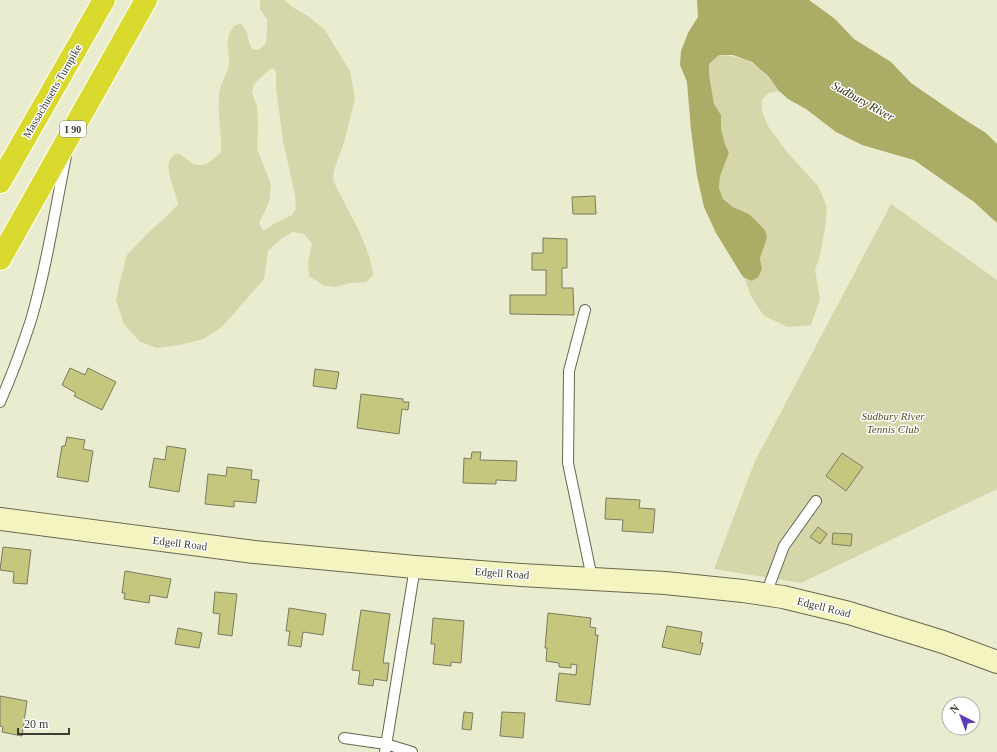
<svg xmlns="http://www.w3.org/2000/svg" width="997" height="752" font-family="Georgia,serif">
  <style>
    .green { fill: #d5d7aa; fill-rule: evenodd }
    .water { fill: #abac66 }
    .building { fill: #c5c77f; stroke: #7a7c61 }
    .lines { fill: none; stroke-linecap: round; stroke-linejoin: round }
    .lane-casing { stroke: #67684f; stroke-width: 12 }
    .secondary-casing { stroke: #67684f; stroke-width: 24 }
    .highway-casing { stroke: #fff; stroke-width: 24 }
    .lane { stroke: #fff; stroke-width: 10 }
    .secondary { stroke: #f4f4c0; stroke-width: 22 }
    .highway { stroke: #dada2e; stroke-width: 22 }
    .labels { text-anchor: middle; stroke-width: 3; stroke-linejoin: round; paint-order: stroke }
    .shield { fill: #fff; stroke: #76766e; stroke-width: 1 }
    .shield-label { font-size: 10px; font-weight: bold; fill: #3b3b30 }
    .street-label { font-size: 11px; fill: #3b3b30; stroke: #fff }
    .park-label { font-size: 11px; font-style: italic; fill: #53531e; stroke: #fff }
    .water-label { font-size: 12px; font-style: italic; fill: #2f3010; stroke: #fff }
  </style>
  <rect width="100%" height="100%" fill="#eaeccf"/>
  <path class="green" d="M260,0H284L294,8L308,16L324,29L350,71L355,99L344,142L334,170L333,180C346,209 370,243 373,275L366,282L351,283L334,287L323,285L309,276L308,262L312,244L304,234L293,232L282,238L268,251L264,279L222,327L203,339L180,345L157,348L140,342L124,324L116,300L121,277L127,255L149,232L169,214L178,204C176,192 166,172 169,162C170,159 173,156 175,154C182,154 183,157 189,161C202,171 212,161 221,152C222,133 217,115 219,96C219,91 221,85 223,81C224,77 227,73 228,69C232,52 221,41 235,25L241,24C251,35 246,38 252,49L259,50L266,43L267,29V19L260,9ZM274,68L276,72V88L283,141L295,195L296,209L292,215L272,225L263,231L259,223L269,202L271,184L257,149L258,126L257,106L252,93L254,84L270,69Z
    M719,55C750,56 761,67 779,91L768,93L762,100V111L768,126L787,152L818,186L827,207L825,228L820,255L815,270L820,299L811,325L788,327L764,316L752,298L744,277L752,281L762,269L760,258L767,238L749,214L733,207L723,199L719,188L720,176L729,153L725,144L721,129V115L714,104L709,74V64Z
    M891,204L997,280V489L801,583L714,569L755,461Z"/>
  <path class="water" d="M697,0H809L835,19L854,39L891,62L911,83L959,116L986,133L997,144V223L974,202L914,160L862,145L836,132L806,109L788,99L779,91L768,76L752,62L733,55H719L709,64V74L714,104L721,115V129L725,144L729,153L720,176L719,188L723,199L733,207L749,214L765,230L767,238L760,258L762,269L758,277L752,281L743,277L716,233L704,207L697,176L691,130L687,82L680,65L681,51L688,33L698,17Z"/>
  <path class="building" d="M595,196L596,214H573L572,197Z
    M543,238L567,239V268H562V288H573L574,315L510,314V295H546V270H532V253H543Z
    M70,368L85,375L88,368L116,382L102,410L74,396L76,393L62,385Z
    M315,369L339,372L336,389L313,386Z
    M361,394L403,399V402H409L408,410L402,409L399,434L357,428Z
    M67,437L85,440L83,449L93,451L88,482L57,477L62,446H65Z
    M167,446L186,449L179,492L149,487L154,458L165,460Z
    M472,452H481L480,460L517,461L516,481L496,480V484L463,483L464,458L471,459Z
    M842,453L863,467L846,491L826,476Z
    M227,467L252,470L251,479L259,480L256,503L234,501V507L205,504L208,474L226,476Z
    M606,498L640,500L639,508L655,509L653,533L622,531L623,520L605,519Z
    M818,527L827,534L820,544L810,537Z
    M833,533L852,534L851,546L832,544Z
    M3,547L31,550L27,584L13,583L14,572L0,570Z
    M125,571L171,579L167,598L150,595L149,603L124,599L125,593H122Z
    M215,592L237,594L232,636L218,634L220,614L213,613Z
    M289,608L326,614L323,635L303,632L301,647L288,645L290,631H286Z
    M361,610L390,614L383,663H389L387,681L374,679L373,686L358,684L360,671L352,670Z
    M548,613L591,618L590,627L596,628L595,635H598L590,705L556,701L559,673L576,675L577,665L571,664V668L559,667V663L546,661L547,648H545Z
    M433,618L464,621L461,663L451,662V666L433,664L435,644H431Z
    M667,626L702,632L700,643H703L700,655L662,647Z
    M178,628L202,633L199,648L175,644Z
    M0,696L27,701L22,736L2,732L3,727L0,726Z
    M464,712L473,713L471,730L462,729Z
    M502,712L525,713L523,738L500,736Z"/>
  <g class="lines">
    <defs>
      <path id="lane" d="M585,310L569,371L568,463L592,578
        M0,402C12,375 22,348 31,320C47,266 55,210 66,156
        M766,594L784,546L816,501
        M344,738L386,744L412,752
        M385,752L415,567"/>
      <path id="secondary" d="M0,519L254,552L415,567L521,575L665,583L743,591L783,597L849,613L943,642L997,662"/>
      <path id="highway" d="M0,182L104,0
        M0,259L146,0"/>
    </defs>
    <use href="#lane" class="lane-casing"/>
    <use href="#secondary" class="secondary-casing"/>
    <use href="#highway" class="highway-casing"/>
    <use href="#lane" class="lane"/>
    <use href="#secondary" class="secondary"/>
    <use href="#highway" class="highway"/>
  </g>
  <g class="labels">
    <rect class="shield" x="60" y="121" width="26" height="16" rx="3"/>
    <g class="shield-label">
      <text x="73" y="133">I 90</text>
    </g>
    <g class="street-label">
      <text transform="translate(52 91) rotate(-60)" y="4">Massachusetts Turnpike</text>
      <text transform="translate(180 543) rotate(7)" y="4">Edgell Road</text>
      <text transform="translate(502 573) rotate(4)" y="4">Edgell Road</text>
      <text transform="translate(824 607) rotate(14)" y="4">Edgell Road</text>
    </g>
    <g class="park-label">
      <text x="893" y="420">Sudbury River<tspan x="893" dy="13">Tennis Club</tspan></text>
    </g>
    <g class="water-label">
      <text transform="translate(863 101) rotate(29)" y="4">Sudbury River</text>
    </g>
  </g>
  <g transform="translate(961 716) rotate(318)"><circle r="19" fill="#ffffff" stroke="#b1b1ac"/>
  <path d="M0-3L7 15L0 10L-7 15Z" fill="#5d3db5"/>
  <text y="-6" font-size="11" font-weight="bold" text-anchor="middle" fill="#3b3b30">N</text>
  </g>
  <path d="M18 728v6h51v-6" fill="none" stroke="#3b3b30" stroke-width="2"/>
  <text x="24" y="728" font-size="12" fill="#3b3b30" stroke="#ffffff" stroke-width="3" paint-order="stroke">20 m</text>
</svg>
